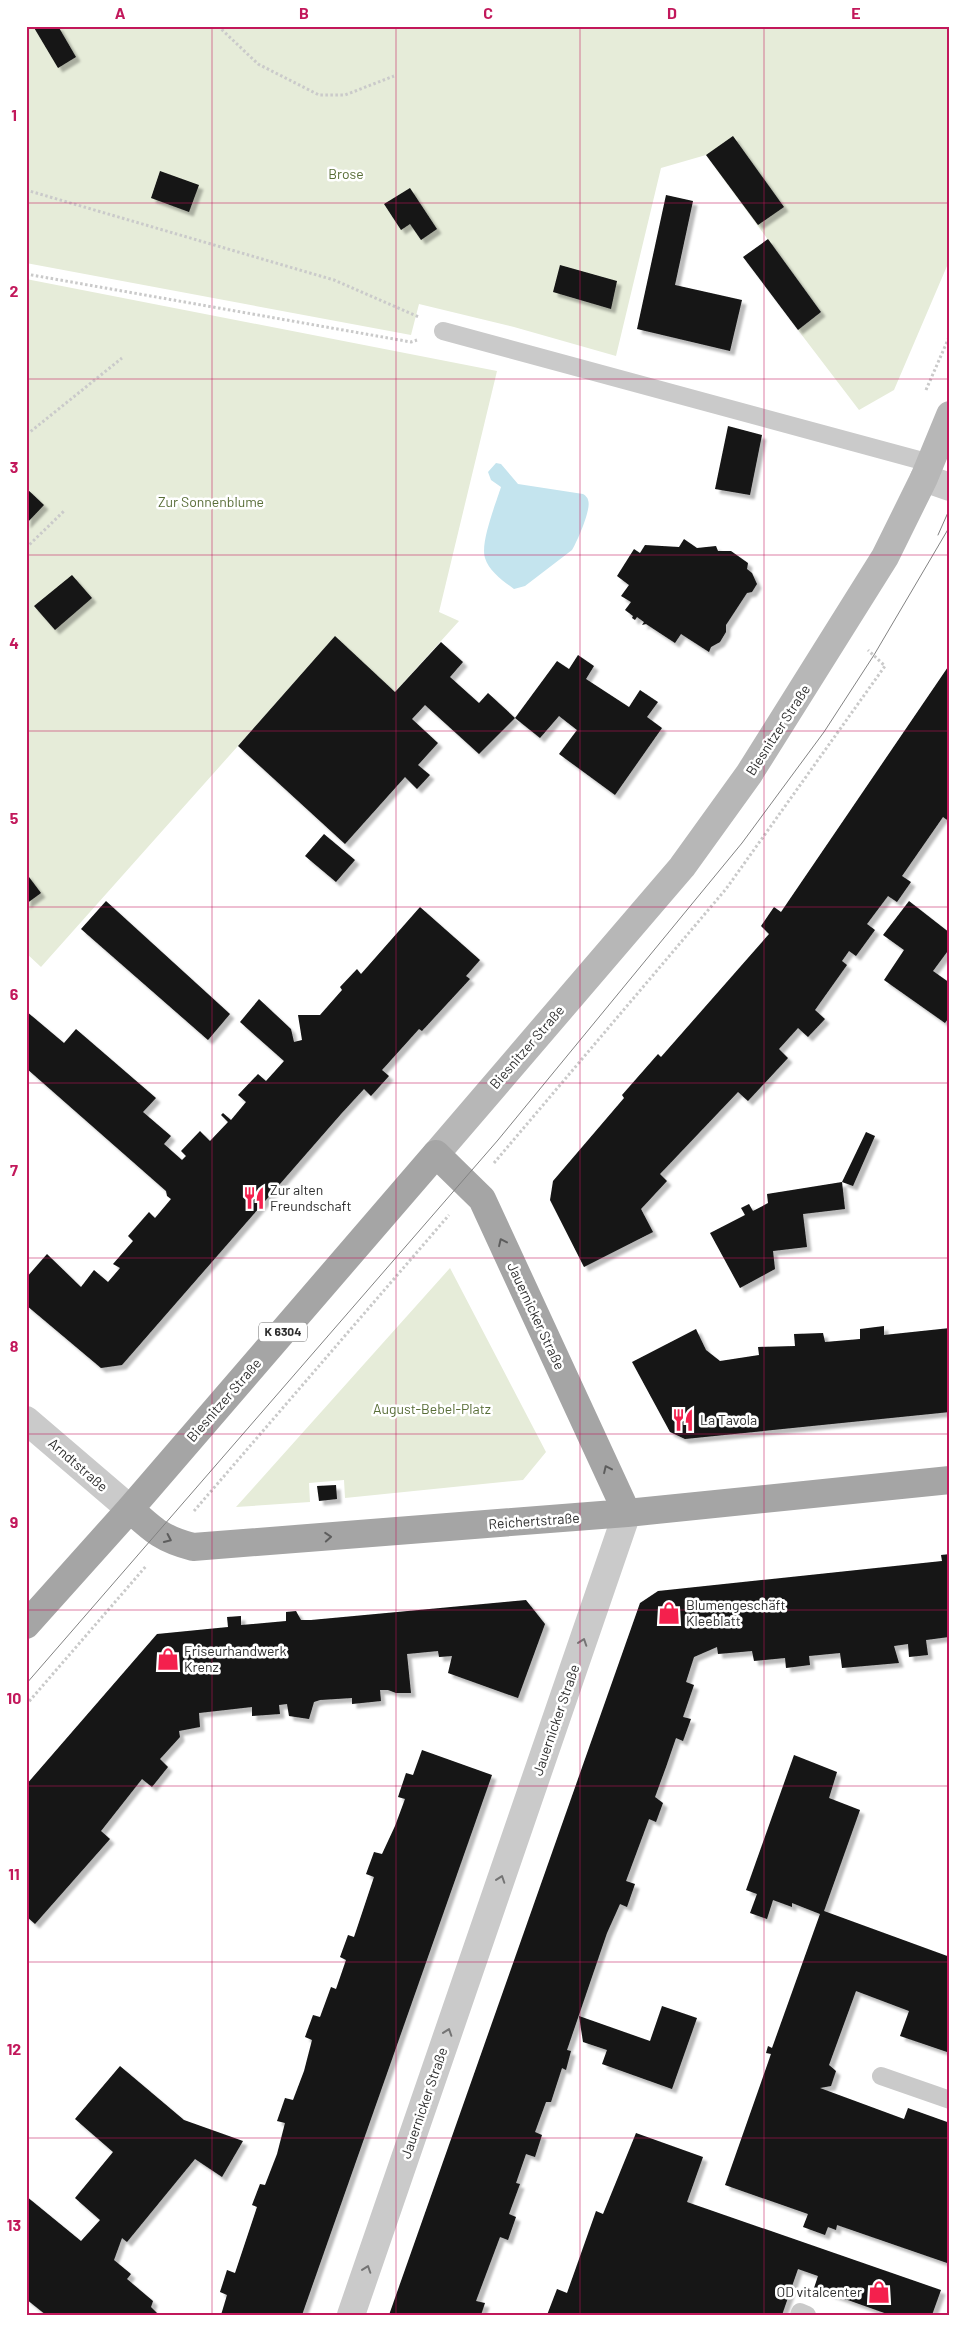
<svg xmlns="http://www.w3.org/2000/svg" width="976" height="2341" font-family="Barlow,sans-serif">
  <style>
    .green { fill: #e6ecd9 }
    .water { fill: #c4e4ee }
    .building { fill: #141414; filter: url(#shadow) }
    .lines { fill: none; stroke-linecap: round; stroke-linejoin: round }
    .path { stroke: #cacaca; stroke-width: 3; stroke-dasharray: 2.5 2.5; stroke-linecap: butt }
    .service { stroke: #cacaca; stroke-width: 18 }
    .minor { stroke: #cacaca; stroke-width: 28 }
    .secondary { stroke: #b7b7b7; stroke-width: 28 }
    .primary { stroke: #a5a5a5; stroke-width: 28 }
    .tram { stroke: #828282; stroke-width: 1 }
    .oneway { stroke: #5d5d5d }
    .oneway2 { stroke: #747474 }
    .grid { fill: none; stroke: #c2185b; stroke-width: 1; stroke-opacity: 0.55 }
    .labels { text-anchor: middle; stroke-width: 5; stroke-linejoin: round; paint-order: stroke }
    .shield { fill: #fff; stroke: #6c6c6c; stroke-width: 1 }
    .shield-label { font-size: 12px; font-weight: bold; fill: #2d2d2d }
    .park-label { font-size: 14px; fill: #586d37; stroke: #fff }
    .street-label { font-size: 14px; fill: #2d2d2d; stroke: #fff }
    .poi-label { font-size: 14px; fill: #2d2d2d; stroke: #fff; text-anchor: start }
    .neatline { fill: none; stroke: #c2185b; stroke-width: 2 }
    .grid-label { font-size: 16px; text-anchor: middle; font-weight: bold; fill: #c2185b }
  </style>
  <defs>
    <filter id="shadow"><feDropShadow dx="4.5" dy="4.5" stdDeviation="1" flood-color="#0004"/></filter>
  </defs>
  <rect width="100%" height="100%" fill="#fff"/>
  <path class="green" d="M26,26H950V259L894,390L859,410L798,330L821,312L706,155L661,168L616,356L514,327L419,304L411,335L26,263Z
    M26,279L497,371L439,612L459,621L395,692L335,637L41,967L26,953Z
    M450,1268L546,1452L523,1480L345,1498L344,1480L309,1483L310,1502L236,1507Z"/>
  <path class="water" d="M496,463L501,464L518,484L583,494C585,495 588,498 588,500C592,508 577,542 572,550L525,586L514,589C503,581 489,571 485,558C480,543 496,503 501,487L491,480L488,472Z"/>
  <path class="building" d="M33,26H58L76,57L58,68Z
    M733,136L784,207L758,225L706,155Z
    M160,171L199,185L189,212L151,198Z
    M410,188L437,229L421,240L410,224L401,230L384,204Z
    M666,195L693,201L675,285L742,300L730,351L637,329Z
    M768,239L821,312L798,330L743,257Z
    M560,265L617,281L611,309L553,292Z
    M728,426L762,435L750,495L715,489Z
    M26,488L44,505L26,524Z
    M684,539L697,548L716,546L718,551H731L748,563L747,569L752,573L757,584L752,592L747,593L726,625V632L720,642L711,647L709,652L681,634L675,643L646,624L642,625L644,622L637,617L635,620L632,618L633,616L625,610L631,602L621,596L629,585L617,576L634,549L640,553L645,545L679,547Z
    M72,575L92,598L55,630L34,606Z
    M335,636L395,692L441,642L463,662L450,677L479,703L488,693L515,718L479,754L425,705L412,719L438,743L418,765L430,775L417,789L405,777L345,844L238,746Z
    M578,655L594,666L586,679L629,707L640,690L658,702L647,717L662,728L615,795L559,754L577,730L559,716L540,738L515,718L557,661L569,669Z
    M950,664V822L943,817L902,876L911,882L897,902L888,896L867,924L875,930L856,956L849,951L842,961L847,965L815,1010L825,1019L808,1037L798,1028L779,1049L788,1058L748,1101L738,1092L660,1174L667,1181L641,1209L653,1232L584,1267L550,1200L553,1181L624,1098L622,1095L658,1054L661,1057L769,934L761,926L774,907L781,912Z
    M324,834L355,860L336,882L305,856Z
    M26,873L41,893L26,904Z
    M106,901L230,1014L208,1040L81,929Z
    M909,901L950,933V948L933,971L950,983V1016L945,1023L884,980L904,950L883,935Z
    M420,907L480,960L466,976L470,979L422,1031L419,1029L382,1070L389,1076L371,1096L364,1089L341,1114L122,1365L101,1368L26,1305V1278L47,1254L81,1287L94,1270L108,1282L120,1268L113,1264L133,1241L128,1236L149,1212L155,1218L171,1199L167,1196L166,1191L26,1068V1011L64,1043L76,1029L156,1098L143,1112L171,1136L164,1144L182,1160L186,1156L181,1151L200,1131L210,1141L228,1122L221,1115L223,1113L231,1120L246,1102L238,1095L258,1074L266,1081L284,1061L240,1022L259,999L291,1029L294,1042L302,1040L298,1015H320L342,990L340,987L357,969L361,974Z
    M866,1132L875,1136L853,1186L842,1182Z
    M842,1182L845,1209L803,1214L807,1247L773,1251L775,1269L740,1288L710,1233L745,1215L741,1208L749,1204L753,1211L768,1203L767,1194Z
    M884,1326V1335L950,1328V1412L685,1439L670,1432L632,1362L696,1329L706,1350L720,1361L759,1355L758,1347L795,1346L794,1334L823,1333L825,1342L860,1339V1329Z
    M336,1485L337,1499L319,1501L317,1486Z
    M950,1554L949,1637L926,1640L928,1655L909,1657L908,1644L894,1646L899,1663L842,1668L840,1653L809,1656L810,1665L786,1668L785,1658L754,1661L752,1651L718,1654L717,1647L694,1657L686,1682L694,1685L683,1717L691,1719L683,1741L676,1738L666,1767L655,1797L663,1803L656,1822L649,1819L626,1881L635,1884L627,1907L620,1904L607,1933L567,2050L571,2051L566,2070L562,2068L551,2102H546L535,2132L542,2135L535,2157L526,2154L516,2183L520,2184L509,2214L516,2217L508,2240L500,2237L476,2301L485,2303L481,2315H389L640,1603L658,1591L942,1561L941,1555Z
    M526,1600L545,1624L518,1698L448,1673L452,1656L439,1657L438,1651L407,1654L411,1693H396L388,1690H380L381,1701L352,1704V1698L320,1700L314,1702L309,1719L289,1716L287,1704L279,1705L280,1714L252,1716V1707L199,1713L200,1727L179,1731L180,1737L160,1759L168,1767L152,1787L142,1779L101,1831L110,1839L35,1924L26,1916V1785L157,1634L228,1627L227,1617L241,1616V1625L286,1621V1612L296,1611L301,1620H311Z
    M422,1750L492,1775L302,2315H221L227,2295L220,2292L227,2270L235,2273L257,2207L252,2205L260,2184L265,2185L277,2154L285,2123L277,2121L285,2098L293,2100L304,2071L312,2040L305,2037L313,2015L320,2017L331,1987L336,1989L346,1960L340,1957L348,1935L354,1937L374,1877L366,1874L374,1852L382,1854L395,1826L405,1799L398,1797L406,1773L413,1775Z
    M794,1755L837,1772L829,1798L860,1810L824,1911L950,1957V2053L900,2036L909,2011L856,1991L829,2065L836,2071L831,2086L820,2088L904,2119L908,2108L950,2123V2264L837,2225L836,2230L828,2227L825,2235L803,2227L808,2214L725,2185L771,2054L766,2053L768,2046L772,2048L820,1914L792,1903V1907L773,1900L767,1919L750,1913L757,1894L746,1890Z
    M662,2006L697,2018L672,2089L602,2064L607,2050L583,2042L579,2016L650,2041Z
    M120,2066L184,2120L243,2141L222,2177L195,2159L127,2242L122,2238L114,2260L131,2274L127,2279L153,2301L151,2307L159,2315H46L26,2299V2196L81,2241L100,2220L75,2198L113,2152L75,2119Z
    M636,2133L703,2157L687,2202L941,2290L932,2315H890L814,2288L818,2276L798,2269L782,2315H547L557,2289L567,2293L596,2211L603,2214Z"/>
  <g class="lines">
    <path class="path" d="M218,26L258,64L319,95H345L394,76
      M26,190L334,280L419,317
      M26,274L411,342L417,340
      M926,390L950,335
      M26,431L30,432L122,358
      M26,548L64,511
      M494,1163L726,889L885,666L868,650
      M194,1511L449,1215
      M26,1705L147,1565"/>
    <path class="service" d="M443,331L930,463
      M881,2076L950,2100
      M799,2315L800,2312L807,2315"/>
    <path class="minor" d="M924,478L950,487
      M26,1420L130,1509
      M351,2315L627,1513"/>
    <path class="secondary" d="M436,1154L682,867L749,774L885,557L924,478L950,415"/>
    <path class="primary" d="M130,1509C153,1530 162,1539 193,1547L627,1513L950,1480
      M26,1625L130,1509L436,1154L482,1199L627,1513"/>
    <path class="tram" d="M938,535L950,508
      M26,1684L498,1140L742,843L824,732L874,655L950,526"/>
  </g>
  <defs><path id="oneway-chevron" d="M-2-3.5L2.5 0L-2 3.5" fill="none" stroke-width="1.6" stroke-linecap="round" stroke-linejoin="round" transform="scale(1.25)"/></defs>
  <g class="oneway">
    <use href="#oneway-chevron" transform="translate(502 1242) rotate(-115)"/>
    <use href="#oneway-chevron" transform="translate(607 1469) rotate(-115)"/>
    <use href="#oneway-chevron" transform="translate(328 1537) rotate(-4)"/>
    <use href="#oneway-chevron" transform="translate(168 1539) rotate(25)"/>
  </g>
  <g class="oneway2">
    <use href="#oneway-chevron" transform="translate(583 1642) rotate(-71)"/>
    <use href="#oneway-chevron" transform="translate(501 1879) rotate(-71)"/>
    <use href="#oneway-chevron" transform="translate(448 2032) rotate(-71)"/>
    <use href="#oneway-chevron" transform="translate(367 2269) rotate(-71)"/>
  </g>
  <path class="grid" d="M212,26V2315M396,26V2315M580,26V2315M764,26V2315M26,203H950M26,379H950M26,555H950M26,731H950M26,907H950M26,1083H950M26,1258H950M26,1434H950M26,1610H950M26,1786H950M26,1962H950M26,2138H950"/>
  <defs>
    <symbol id="restaurant-bare" viewBox="-9 -9 18 18"><path d="M-5-6h1v4h1v-4h1v4h1v-4h1v5L-1.5 .5V6h-2V.5L-5-1ZM5-6V6H3V1.5H1.5Q1.5-4 5-6Z" fill="#f4204d" stroke="#fff" stroke-width="2.5" paint-order="stroke"/></symbol>
    <symbol id="shop-bare" viewBox="-9 -9 18 18"><path d="M-5-2.5h2.3a2.7 3.5 0 0 1 5.4 0H5L5.5 6h-11ZM-1.5-2.5h3a1.5 2.3 0 0 0-3 0Z" fill="#f4204d" stroke="#fff" stroke-width="2.5" paint-order="stroke"/></symbol>
  </defs>
  <g fill-rule="evenodd">
    <use href="#restaurant-bare" x="238" y="1182" width="32" height="32"/>
    <use href="#restaurant-bare" x="667" y="1404" width="32" height="32"/>
    <use href="#shop-bare" x="653" y="1597" width="32" height="32"/>
    <use href="#shop-bare" x="152" y="1643" width="32" height="32"/>
    <use href="#shop-bare" x="863" y="2276" width="32" height="32"/>
  </g>
  <g class="labels">
    <rect class="shield" x="259" y="1322.5" width="48" height="19" rx="4"/>
    <g class="shield-label">
      <text x="283" y="1336">K 6304</text>
    </g>
    <g class="park-label">
      <text x="346" y="179">Brose</text>
      <text x="211" y="507">Zur Sonnenblume</text>
      <text x="432" y="1414">August-Bebel-Platz</text>
    </g>
    <g class="street-label">
      <text transform="translate(778 730) rotate(-57)" y="5">Biesnitzer Straße</text>
      <text transform="translate(527 1047) rotate(-49)" y="5">Biesnitzer Straße</text>
      <text transform="translate(536 1316) rotate(65)" y="5">Jauernicker Straße</text>
      <text transform="translate(224 1400) rotate(-49)" y="5">Biesnitzer Straße</text>
      <text transform="translate(78 1465) rotate(41)" y="5">Arndtstraße</text>
      <text transform="translate(534 1521) rotate(-4)" y="5">Reichertstraße</text>
      <text transform="translate(556 1720) rotate(-71)" y="5">Jauernicker Straße</text>
      <text transform="translate(424 2103) rotate(-71)" y="5">Jauernicker Straße</text>
    </g>
    <g class="poi-label">
      <text x="270" y="1195">Zur alten<tspan x="270" dy="16">Freundschaft</tspan></text>
      <text x="700" y="1425">La Tavola</text>
      <text x="686" y="1610">Blumengeschäft<tspan x="686" dy="16">Kleeblatt</tspan></text>
      <text x="184" y="1656">Friseurhandwerk<tspan x="184" dy="16">Krenz</tspan></text>
      <text x="862" y="2297" text-anchor="end">OD vitalcenter</text>
    </g>
  </g>
  <rect width="976" height="2341" fill="none" stroke="#ffffff" stroke-width="55"/>
  <rect x="28" y="28" width="920" height="2286" class="neatline"/>
  <g class="grid-label">
    <text x="120" y="19">A</text>
    <text x="304" y="19">B</text>
    <text x="488" y="19">C</text>
    <text x="672" y="19">D</text>
    <text x="856" y="19">E</text>
    <text x="14" y="121">1</text>
    <text x="14" y="297">2</text>
    <text x="14" y="473">3</text>
    <text x="14" y="649">4</text>
    <text x="14" y="824">5</text>
    <text x="14" y="1000">6</text>
    <text x="14" y="1176">7</text>
    <text x="14" y="1352">8</text>
    <text x="14" y="1528">9</text>
    <text x="14" y="1704">10</text>
    <text x="14" y="1880">11</text>
    <text x="14" y="2055">12</text>
    <text x="14" y="2231">13</text>
  </g>
</svg>
